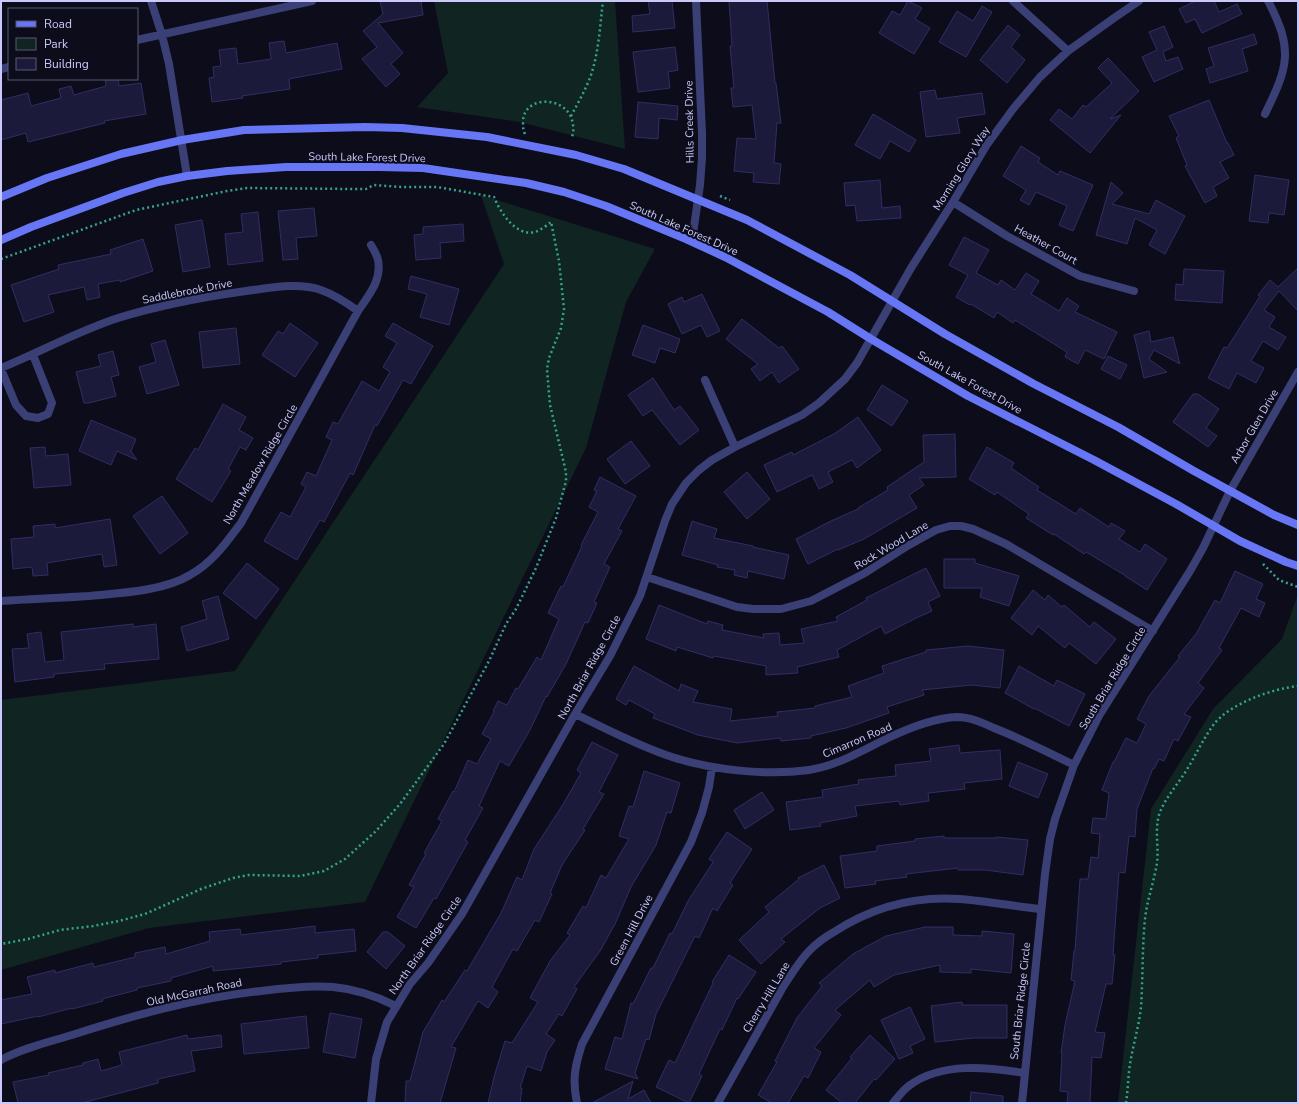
<svg xmlns="http://www.w3.org/2000/svg" width="1299" height="1104" font-family="'Nunito Sans',sans-serif">
  <style>
    .green { fill: #102421 }
    .building { fill: #1c1a3a; stroke: #312d64 }
    .lines { fill: none; stroke-linecap: round; stroke-linejoin: round }
    .path { stroke: #35a48f; stroke-width: 2.5; stroke-dasharray: 2 3; stroke-linecap: butt }
    .minor { stroke: #3a4076; stroke-width: 8 }
    .secondary { stroke: #6776f4; stroke-width: 8 }
    .labels { text-anchor: middle; stroke-width: 4; stroke-linejoin: round; paint-order: stroke }
    .street-label { font-size: 11px; fill: #c9cafb; stroke: #0d0c1a }
  </style>
  <rect width="100%" height="100%" fill="#0d0c1a"/>
  <path class="green" d="M434,1H615L625,149L520,122L417,107L448,73Z
    M481,195L655,249L626,302L586,448L365,902L149,928L1,970V700L235,671L504,264Z
    M1297,597L1298,1103H1118L1151,809L1213,709L1282,639Z"/>
  <path class="building" d="M380,1H421L423,15L378,23L403,53L391,64L400,74L386,87L362,59L377,47L363,31L383,14Z
    M648,1H672L675,28L633,32L632,16L650,14Z
    M729,1H767L775,83H776L781,123H777L774,163L781,164L779,184L753,182L754,173L734,171L737,138L756,139L752,105L733,107L731,88H734L730,46H732Z
    M908,1L922,8L915,19L930,28L914,54L879,33L892,11L900,15Z
    M1195,1H1214L1219,12L1237,4L1242,14L1202,33L1195,19L1186,23L1179,9Z
    M982,6L992,12L966,57L939,42L957,11L973,21Z
    M1008,25L1020,35L1011,47L1025,60L1007,83L980,60Z
    M1164,26L1173,47L1163,52L1166,61L1178,57L1183,69L1154,82L1142,57L1157,50L1149,32Z
    M1254,34L1257,44L1242,49L1248,71L1210,83L1206,69L1214,66L1208,48Z
    M284,41L286,53L337,43L342,69L289,79L290,89L242,96L243,98L212,102L209,78L214,77L213,67L221,66L219,50L236,48L238,64L271,59L269,43Z
    M675,47L678,70L668,72L670,88L638,92L633,52Z
    M1108,58L1139,91L1110,119L1121,115L1090,153L1050,120L1059,109L1072,119L1083,105L1086,107L1112,83L1098,68Z
    M105,79H118L119,86L141,83L146,114L104,121L105,123L28,142L26,133L1,140V100L28,93L31,106L61,98L59,89L71,86L74,95L106,86Z
    M935,90L937,99L982,93L985,114L957,118L960,133L926,137L920,92Z
    M1209,100L1227,143H1228L1234,155L1220,162L1229,178L1213,187L1217,196L1205,203L1185,166L1187,165L1176,138L1179,136L1169,116Z
    M638,102L678,106L677,120L659,118L658,139L635,137Z
    M873,114L916,140L909,152L890,141L880,159L855,145Z
    M1021,146L1040,158L1038,162L1058,175L1060,171L1093,185L1073,231L1059,225L1067,206L1036,192L1029,205L1020,200L1026,190L1003,176Z
    M1255,175L1289,180L1284,215L1269,213L1268,223L1249,221Z
    M880,180L882,208L900,206L901,218L857,221L855,205L846,206L844,183Z
    M1111,182L1123,193L1112,204L1149,214L1156,200L1185,216L1165,254L1149,245L1157,230L1135,218L1127,244L1096,235Z
    M314,208L317,236L296,238L298,259L283,260L278,211Z
    M258,212L263,261L228,265L225,234L243,232L241,214Z
    M202,220L210,267L183,272L175,225Z
    M463,224L464,241L440,243L441,258L416,260L414,235L423,234V227Z
    M964,237L989,250L976,273L998,285L1001,280L1015,290L1026,273L1039,281L1031,294L1059,311L1067,298L1079,306L1075,312L1117,332L1104,359L1085,350L1078,364L1065,357L1067,352L1015,320L1013,323L997,312L994,318L971,304L970,305L956,297L968,275L949,265Z
    M143,239L153,271L120,282V280L98,284L100,297L87,300L84,287L48,295L54,312L24,322L11,285L59,269L58,265L111,254L110,250Z
    M1298,268V311L1279,291L1264,310L1275,317L1269,327L1286,337L1278,350L1263,341L1251,361L1264,368L1256,383L1237,373L1229,389L1208,378L1224,347L1227,348L1260,296L1258,295L1270,280L1278,287Z
    M1184,269L1224,271L1222,303L1175,300L1176,284L1183,285Z
    M411,276L459,289L449,325L420,317L427,294L408,289Z
    M702,294L720,331L707,337L701,325L682,334L668,304L682,297L684,302Z
    M742,319L779,348L782,346L799,369L779,383L772,372L760,381L751,369L758,364L726,339Z
    M290,323L318,343L295,377L262,355L278,331L283,334Z
    M393,323L433,346L411,384L403,380L377,426L375,425L353,475L350,473L324,522L320,520L297,560L264,541L281,512L290,517L306,487L301,484L307,472L316,476L332,440L326,437L333,422L338,424L362,381L379,391L390,372L383,367L397,343L385,336Z
    M643,325L680,339L675,353L660,348L655,363L632,355Z
    M236,328L240,364L203,368L199,332Z
    M1149,331L1151,342L1173,337L1180,364L1154,350L1149,359L1167,372L1144,378L1134,335Z
    M165,340L179,385L147,394L139,367L156,362L151,344Z
    M113,351L119,375L111,377L116,396L89,403H84L76,372L101,366L98,355Z
    M1108,356L1127,365L1120,379L1101,369Z
    M653,378L674,410L680,406L699,430L680,445L652,410L643,416L628,395Z
    M882,385L908,401L892,426L867,410Z
    M1193,394H1198L1219,409L1206,428L1217,436L1208,447L1173,422Z
    M223,404L246,417L239,430L253,438L246,450L240,447L228,469L231,471L212,502L176,479L195,448L198,450Z
    M858,417L881,450L857,468L852,460L828,472L833,482L819,489L812,475L777,492L764,465L792,452L793,455L834,434Z
    M91,420L136,439L131,451L130,450L137,460L117,451L111,465L79,451Z
    M955,434L956,477L919,478L924,485L909,495L917,508L864,539L838,550V549L808,564L796,539L831,521L858,509V508L888,490L887,487L924,462L923,435Z
    M631,441L650,466L625,484L607,459Z
    M45,447L46,456L68,454L71,485L34,488L30,448Z
    M987,447L1014,463L1011,468L1039,487L1037,490L1076,514L1080,508L1109,527L1111,523L1125,531L1119,539L1140,552L1145,544L1167,559L1147,590L1125,576H1126L1086,552L1084,554L1054,534L1053,535L1026,518L1029,514L997,492L995,495L969,479Z
    M747,472L770,499L747,519L724,492Z
    M600,477L636,496L618,529L622,531L604,564L610,567L594,602L597,603L588,623L585,622L566,664L547,697L546,696L530,730L509,766L500,761L479,806L483,808L465,840L468,842L436,899L434,898L416,928L397,917L414,887L409,885L426,854L424,853L442,821L438,819L453,791L454,792L468,760L477,764L491,739L482,734L494,712L493,711L498,701L507,705L516,688L518,689L537,657L541,660L559,619L548,613L561,586L563,587L582,546L581,545L598,512L589,507L597,491L594,490Z
    M162,496L188,533L160,554L133,516Z
    M110,519L117,565L104,567L102,554L47,563L48,575L33,576L32,567L13,569L11,539L34,537L33,526L55,524V528Z
    M692,521L717,529L714,538L753,546V547L789,555L784,579L748,571L747,578L734,575L735,570L717,567L718,565L682,555Z
    M944,559H975V563L1019,576L1009,606L980,597L982,588H944Z
    M247,563L279,589L256,619L223,593Z
    M926,568L940,596L928,602L932,611L916,618L885,634L881,626L837,650L839,657L797,667L798,673L766,675V666L714,656L713,658L677,647L676,651L646,639L659,605L707,624L708,621L723,625L722,630L764,638L763,634L779,633L780,645L804,643L801,629L838,621L836,617L867,600L866,598Z
    M1235,571L1263,584L1256,599L1265,603L1259,617L1241,608L1219,648L1222,650L1198,683L1204,688L1184,714L1191,717L1178,741L1174,739L1164,761L1159,759L1154,769L1153,768L1137,809L1135,837L1129,836L1125,873L1119,872L1113,955H1115L1112,984H1106L1095,1032L1105,1033L1101,1058L1092,1057L1090,1103H1067L1068,1092L1060,1091L1062,1053H1061L1065,1025L1075,981L1071,980L1074,951H1075L1080,879H1088L1091,857L1098,858L1100,834L1091,833L1093,818L1106,819L1109,793L1102,790L1113,762H1114L1126,738L1137,743L1146,724L1137,719L1149,696L1180,657L1178,656L1196,634L1215,600L1220,603Z
    M1033,590L1045,600L1048,595L1062,607L1064,605L1090,627L1094,622L1116,639L1096,664L1069,643L1065,648L1038,626L1032,635L1011,618Z
    M218,596L229,639L187,651L181,627L207,619L202,601Z
    M133,624V627L156,624L159,659L104,664L105,669L54,674V677L15,682L12,649L29,648L27,634L41,632L45,662L64,660L61,632Z
    M968,646L1004,650L1000,688L972,685L922,690L924,695L887,707L889,713L846,728L811,736V738L781,741L780,738L737,743L698,735L653,718L655,714L629,700L626,705L616,699L634,666L679,691L681,684L698,691L693,702L732,709L730,721L778,716L777,712L815,708V706L852,697L848,686L884,673L882,666L926,652V650Z
    M1019,666L1054,686L1057,680L1085,694L1069,726L1034,708V709L1005,693Z
    M592,742L618,755L599,792L604,794L583,829L585,830L562,865L550,893L552,894L539,922L535,920L517,951L513,949L492,987L498,992L488,1008L478,1001L451,1047L456,1048L440,1103H405L406,1081H410L423,1032L442,1000L444,1002L465,970L467,971L501,913L517,877L522,880L534,849L562,806L581,773L577,770Z
    M959,745L960,753L1000,750L1002,779L964,783L965,789L928,793L929,801L900,805L899,801L855,806L857,816L820,823L821,826L790,830L786,802L823,797L822,790L859,784L858,780L896,776L895,765L931,761L929,749Z
    M1018,762L1048,774L1038,798L1009,786Z
    M644,771L680,783L671,813L667,812L656,845L631,887L615,924L600,951L574,987L577,989L562,1016L559,1014L546,1034L555,1040L547,1052L541,1071L527,1066L520,1088H522L520,1103H488L494,1077L505,1041L512,1043L538,1002L530,998L550,961L570,935L567,933L583,906L586,908L601,875L606,878L629,839L619,836L629,806L633,807Z
    M762,792L774,810L745,829L734,810Z
    M727,832L752,849L730,883L733,885L717,911L713,908L699,938L695,936L656,1014L649,1040L646,1039L635,1073L638,1079L605,1069L615,1037L622,1039L631,1003L633,1004L651,968H653L670,933L672,934L688,901L713,862L709,859Z
    M944,836V838H996V837L1028,840L1023,875L985,870H958V868L906,874L907,877L875,881L876,884L845,888L840,856L877,851V846L915,841V839Z
    M824,865L840,898L820,908L781,939L785,942L761,964L739,940L769,912L765,907L799,879L798,878Z
    M315,926V933L354,929L356,951L318,955V958L281,962V964L244,968L213,971V966L171,978V981L137,988V990L102,999L103,1001L72,1009V1008L38,1017V1016L1,1024V1000L32,994L27,977L55,970V973L93,963L94,967L135,957V953L165,947L166,954L210,941L209,932L240,929L241,935Z
    M925,927H953V935L982,936V931L1014,934L1011,973L971,969V973L940,972V965L894,975L874,987L870,980L835,1010L841,1015L814,1048L821,1052L808,1078L804,1076L788,1103H772L758,1095L777,1062L775,1061L796,1020V1019L822,986L819,983L853,954L886,936Z
    M383,932H388L405,946L386,969L367,952Z
    M729,955L756,972L738,999L737,998L722,1030L720,1029L699,1074L702,1076L689,1103L656,1087L669,1060L675,1063L713,983L712,982Z
    M962,1002V1005H1007V1038H974L935,1042L931,1006Z
    M910,1007L925,1039L910,1046L913,1053L899,1059L881,1020Z
    M330,1013L362,1019L355,1058L323,1052Z
    M306,1016L309,1048L244,1054L241,1024Z
    M187,1035L188,1039L221,1035L222,1047L191,1051L195,1071L158,1079V1083L82,1103H18L13,1082L49,1075L48,1073L83,1065V1063L98,1059L101,1071L122,1065L119,1052Z
    M870,1035L895,1059L876,1080L874,1079L855,1103H842L826,1090L852,1058L850,1057Z
    M633,1081L628,1099L644,1090L651,1103H592Z
    M971,1092L1003,1096V1103H970Z"/>
  <g class="lines">
    <path class="path" d="M571,116C578,103 586,89 591,75C599,51 600,25 603,1
      M525,134C523,130 523,127 523,122C523,94 570,95 573,125C574,129 573,133 572,137
      M720,196L730,200
      M1,259L136,210L227,191L247,188L352,189H366L374,185L401,187H437L494,197C500,212 516,237 535,232C541,230 547,225 551,222L559,261L564,309L561,328L549,358L547,369L550,405L566,472V481L556,518L536,568L516,609L506,624L489,661L444,744L400,804L376,831L345,859L324,871L300,876L249,875L233,878L201,889L145,914L119,921L93,926L60,930L28,939L1,944
      M1263,564L1279,580L1298,587
      M1126,1103C1128,1090 1128,1077 1130,1064C1133,1045 1139,1026 1141,1007C1143,978 1142,949 1145,919C1147,900 1154,882 1157,863C1159,846 1154,828 1160,812C1166,797 1178,784 1186,771C1196,755 1203,739 1214,724C1231,703 1272,689 1298,686"/>
    <path class="minor" d="M151,1L162,35L169,64L187,176
      M1013,1L1068,51
      M137,40L312,1
      M1,69L9,67
      M1265,114C1288,67 1294,50 1268,1
      M953,202L1007,236L1080,276L1134,291
      M692,241L700,185L702,158V133L696,1
      M1,368C40,352 78,331 118,318C160,305 203,297 246,291C270,288 298,282 321,290C335,295 347,303 358,311
      M1,369L16,405L26,416L38,418L48,414L52,403L33,355
      M705,380L735,447
      M647,577L737,607L753,609H781L811,601L865,573L909,545L936,530L950,526H961L973,529L1006,544L1153,631
      M1,601C30,599 60,598 89,596C120,593 164,591 190,575C212,563 226,543 241,523L358,311C369,295 382,280 378,260C377,255 374,250 371,245
      M575,714C607,729 638,746 672,757C713,770 766,776 809,770C837,766 863,750 888,738C909,728 933,718 957,717C970,717 983,723 994,728C1022,739 1048,752 1074,765
      M1,1060C23,1048 49,1042 72,1035C134,1015 196,998 261,991C284,988 309,985 333,987C356,989 376,996 396,1006
      M371,1103L376,1059L387,1022L410,984L428,963L462,914L575,714L610,656L640,596L665,521L672,504L686,483L699,470L712,460L735,447L802,415L819,403L845,379L857,363L911,268L953,202L986,146L1013,109L1040,77L1068,51L1114,18L1139,1
      M577,1103C572,1080 575,1066 582,1044L691,842L702,813L709,787L712,767
      M718,1103L783,987C791,975 799,961 810,950C817,943 825,937 834,932C871,908 914,896 959,899C986,901 1013,906 1040,909
      M893,1103C898,1097 903,1090 910,1085C942,1062 987,1067 1024,1073
      M1022,1103L1045,874L1050,839L1055,819L1074,765L1100,714L1190,571L1203,548L1230,491L1298,372"/>
    <path class="secondary" d="M1,197L47,178L121,154L182,140L244,130L365,127L402,128L487,137L576,155L624,169L747,220L850,275L945,334L1034,384L1118,427L1194,471L1274,515L1298,525
      M1,240L31,227L123,193L158,182L187,176L227,171L286,167H380L423,168L526,183L564,192L606,206L686,239L725,257L828,312L871,339L968,396L1094,460L1176,504L1240,541L1286,562L1298,566"/>
  </g>
  <g class="labels">
    <g class="street-label">
      <text transform="translate(689 122) rotate(-91)" y="4">Hills Creek Drive</text>
      <text transform="translate(367 157) rotate(1)" y="4">South Lake Forest Drive</text>
      <text transform="translate(961 168) rotate(-58)" y="4">Morning Glory Way</text>
      <text transform="translate(684 228) rotate(24)" y="4">South Lake Forest Drive</text>
      <text transform="translate(1046 244) rotate(29)" y="4">Heather Court</text>
      <text transform="translate(187 291) rotate(-11)" y="4">Saddlebrook Drive</text>
      <text transform="translate(970 382) rotate(29)" y="4">South Lake Forest Drive</text>
      <text transform="translate(1254 426) rotate(-60)" y="4">Arbor Glen Drive</text>
      <text transform="translate(260 464) rotate(-60)" y="4">North Meadow Ridge Circle</text>
      <text transform="translate(891 545) rotate(-31)" y="4">Rock Wood Lane</text>
      <text transform="translate(589 667) rotate(-61)" y="4">North Briar Ridge Circle</text>
      <text transform="translate(1112 678) rotate(-59)" y="4">South Briar Ridge Circle</text>
      <text transform="translate(857 740) rotate(-23)" y="4">Cimarron Road</text>
      <text transform="translate(631 930) rotate(-62)" y="4">Green Hill Drive</text>
      <text transform="translate(425 945) rotate(-55)" y="4">North Briar Ridge Circle</text>
      <text transform="translate(194 992) rotate(-12)" y="4">Old McGarrah Road</text>
      <text transform="translate(766 997) rotate(-59)" y="4">Cherry Hill Lane</text>
      <text transform="translate(1020 1001) rotate(-84)" y="4">South Briar Ridge Circle</text>
    </g>
  </g>
  <rect width="1299" height="1104" fill="none" stroke="#c9cafb" stroke-width="4"/>
  <rect x="8" y="8" width="130" height="72" fill="#0d0c1a" stroke="#585874"/>
  <rect x="16" y="21" width="20" height="6" fill="#6776f4" stroke="#585874"/>
  <text x="44" y="28" font-size="12" fill="#c9cafb">Road</text>
  <rect x="16" y="38" width="20" height="12" fill="#102421" stroke="#585874"/>
  <text x="44" y="48" font-size="12" fill="#c9cafb">Park</text>
  <rect x="16" y="58" width="20" height="12" fill="#1c1a3a" stroke="#585874"/>
  <text x="44" y="68" font-size="12" fill="#c9cafb">Building</text>
</svg>
